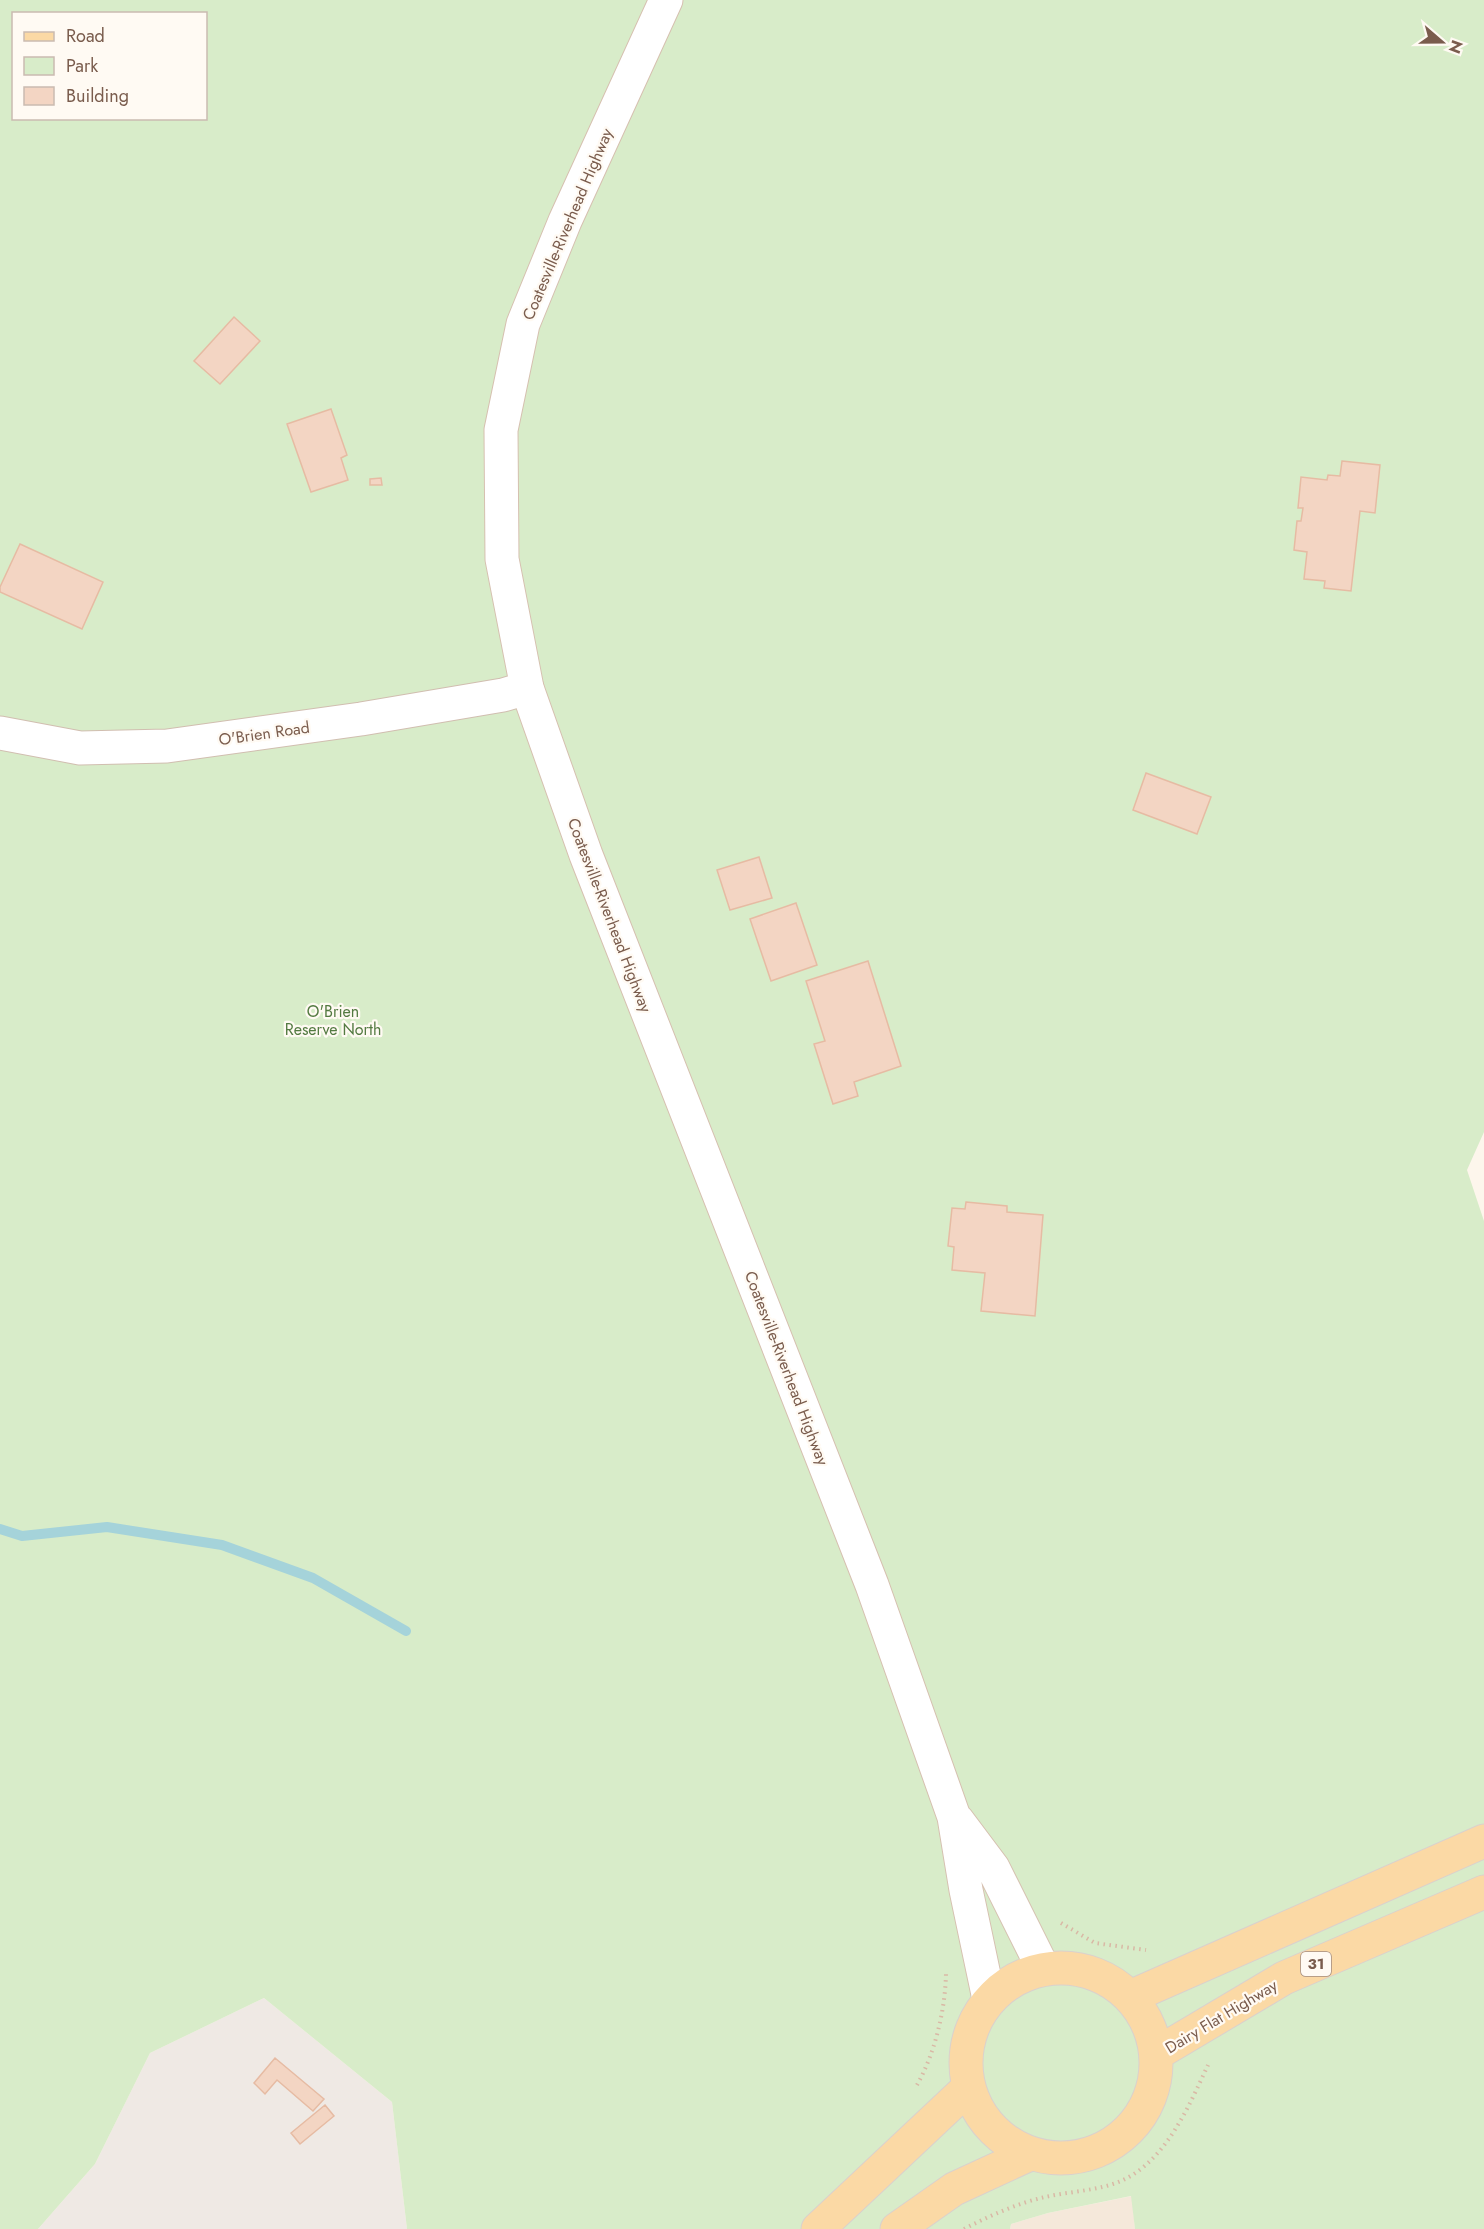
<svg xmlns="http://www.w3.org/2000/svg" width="1484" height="2229" font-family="Jost,sans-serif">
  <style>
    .residential { fill: #f5e8da }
    .industrial { fill: #efe9e4 }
    .green { fill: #d8ecc9; fill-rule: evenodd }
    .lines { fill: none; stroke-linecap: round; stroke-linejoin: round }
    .stream { stroke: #a5d3da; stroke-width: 10 }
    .building { fill: #f3d5c3; stroke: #e6bba3; stroke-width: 1.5 }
    .tertiary-casing { stroke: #d1beb0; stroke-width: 35 }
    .secondary-casing { stroke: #d6c0b0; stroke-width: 35 }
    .primary-casing { stroke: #dad1cd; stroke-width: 35 }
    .path { stroke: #d9b8a5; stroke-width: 4; stroke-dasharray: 1.5 4.5; stroke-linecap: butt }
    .tertiary { stroke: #fff; stroke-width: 33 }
    .secondary { stroke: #fff; stroke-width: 33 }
    .primary { stroke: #fbd9a5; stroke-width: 33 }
    .labels { text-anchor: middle; stroke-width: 4.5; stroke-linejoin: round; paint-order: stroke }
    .shield { fill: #fffaf3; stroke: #a28b7f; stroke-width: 1.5 }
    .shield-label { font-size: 15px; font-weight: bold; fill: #7a5c4d }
    .street-label { font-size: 16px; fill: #7a5c4d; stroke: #fffaf3 }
    .park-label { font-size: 16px; fill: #537a41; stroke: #fffaf3 }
  </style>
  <rect width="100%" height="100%" fill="#fdf6ec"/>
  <path class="residential" d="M1132,2196L1135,2229H1010L1011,2224L1048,2213Z"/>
  <path class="industrial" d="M264,1998L392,2102L407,2229H38L95,2164L150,2053Z"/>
  <path class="green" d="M0,0H1484V1132L1467,1170L1484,1221V2229H1135L1131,2196L1048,2213L1011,2224L1010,2229H407L392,2102L264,1998L150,2053L95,2164L38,2229H0ZM14,14H206V118H14Z"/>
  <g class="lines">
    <path class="stream" d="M0,1529L22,1536L107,1527L222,1545L313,1578L406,1631"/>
  </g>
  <path class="building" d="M234,317L260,341L220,384L194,361Z
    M331,409L347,455L341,458L348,480L311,492L287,424Z
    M1342,461L1380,465L1375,513L1360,511L1351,591L1324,588L1325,581L1304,579L1307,552L1294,550L1297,521H1301L1303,508H1298L1301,477L1327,480L1328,475L1340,476Z
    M381,478L382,485H370V479Z
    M20,544L103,582L82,629L0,592V587Z
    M1146,773L1211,797L1197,834L1133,810Z
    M759,857L772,898L730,910L717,870Z
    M796,903L817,965L771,981L750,919Z
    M868,961L901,1066L854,1082L858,1096L833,1104L814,1044L825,1041L806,981Z
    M966,1202L1007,1206V1212L1043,1215L1035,1316L981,1311L985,1273L952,1270L954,1247L948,1246L952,1208L965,1209Z
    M275,2058L324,2099L313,2111L277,2080L265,2094L254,2083Z
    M325,2105L334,2116L300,2144L291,2133Z"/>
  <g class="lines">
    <defs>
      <path id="tertiary" d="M0,733L80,748L167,746L361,719L503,695L527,688"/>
      <path id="secondary" d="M666,0L565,221L523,324L501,430L502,559L527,688L586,855L872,1585L954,1817L966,1890L989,1999
        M957,1820L993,1868L1043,1968"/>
      <path id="primary" d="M966 2063a95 95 0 1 1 190 0a95 95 0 1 1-190 0Z
        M1130,1997L1484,1841
        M1156,2054L1284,1978L1484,1892
        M818,2229L968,2088
        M897,2229L954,2189L1030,2154"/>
    </defs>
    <use href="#tertiary" class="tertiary-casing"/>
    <use href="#secondary" class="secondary-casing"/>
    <use href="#primary" class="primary-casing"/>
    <path class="path" d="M1061,1923L1095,1943L1146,1950
      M917,2085C935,2053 945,2011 946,1974
      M964,2229C989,2216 1018,2203 1045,2197C1067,2192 1091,2191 1113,2184C1163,2168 1188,2108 1208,2065"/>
    <use href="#tertiary" class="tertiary"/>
    <use href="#secondary" class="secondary"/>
    <use href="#primary" class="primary"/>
  </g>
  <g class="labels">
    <rect class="shield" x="1301" y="1952" width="30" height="24" rx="4.5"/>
    <g class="shield-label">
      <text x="1316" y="1969">31</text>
    </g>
    <g class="street-label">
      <text transform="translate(567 224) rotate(-67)" y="6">Coatesville-Riverhead Highway</text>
      <text transform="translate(264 733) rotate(-8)" y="6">O'Brien Road</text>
      <text transform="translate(610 915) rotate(69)" y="6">Coatesville-Riverhead Highway</text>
      <text transform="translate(787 1368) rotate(69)" y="6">Coatesville-Riverhead Highway</text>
      <text transform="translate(1221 2016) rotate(-31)" y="6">Dairy Flat Highway</text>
    </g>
    <g class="park-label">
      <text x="333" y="1017">O'Brien<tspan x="333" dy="18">Reserve North</tspan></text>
    </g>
  </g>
  <rect x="12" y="12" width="195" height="108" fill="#fffaf3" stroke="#cabbb1" stroke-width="1.5"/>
  <rect x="24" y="32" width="30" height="9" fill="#fbd9a5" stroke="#cabbb1" stroke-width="1.5"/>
  <text x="66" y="42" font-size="18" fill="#7a5c4d">Road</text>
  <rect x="24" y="57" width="30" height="18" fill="#d8ecc9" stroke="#cabbb1" stroke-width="1.5"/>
  <text x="66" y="72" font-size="18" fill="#7a5c4d">Park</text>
  <rect x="24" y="87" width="30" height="18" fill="#f3d5c3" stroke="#cabbb1" stroke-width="1.5"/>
  <text x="66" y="102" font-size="18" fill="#7a5c4d">Building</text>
  <g transform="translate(1442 42) rotate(110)" stroke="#fffaf3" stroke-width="4.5" paint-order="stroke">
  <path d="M0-4.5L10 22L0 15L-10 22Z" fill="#7a5c4d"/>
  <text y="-9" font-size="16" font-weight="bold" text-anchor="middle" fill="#7a5c4d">N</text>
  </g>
</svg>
